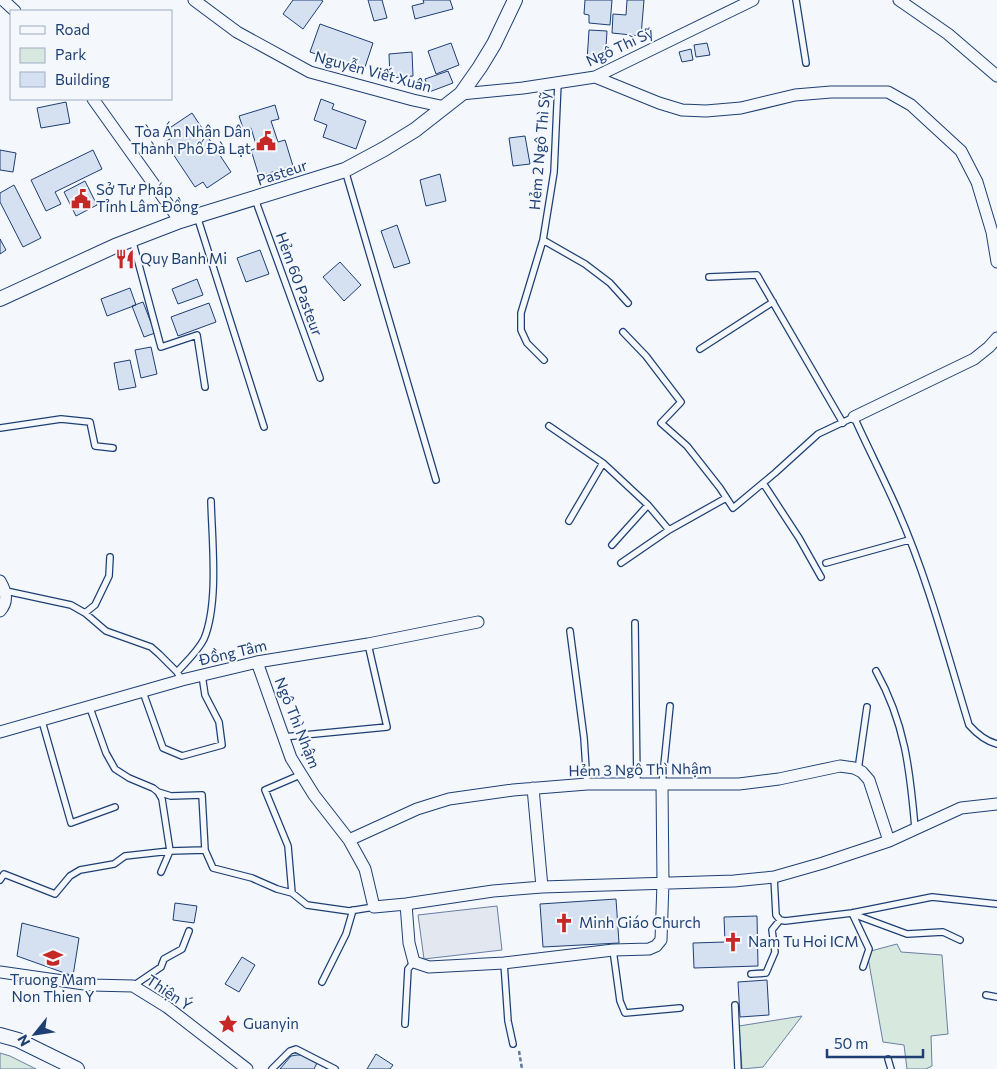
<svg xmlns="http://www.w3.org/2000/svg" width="997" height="1069" font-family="Commissioner,sans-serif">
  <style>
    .green { fill: #d7e8df; stroke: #687fa3 }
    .parking { fill: #e3e8f0; stroke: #687fa3 }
    .building { fill: #d5e0f0; stroke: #1d3f73 }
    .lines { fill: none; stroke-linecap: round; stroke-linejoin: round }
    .service-casing { stroke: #1d3f73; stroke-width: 8 }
    .minor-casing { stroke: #1d3f73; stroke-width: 13 }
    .tertiary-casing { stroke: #1d3f73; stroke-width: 16 }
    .path { stroke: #5e769c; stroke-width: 2.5; stroke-dasharray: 4 2.5; stroke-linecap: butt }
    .service { stroke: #f4f7fb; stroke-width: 5.5 }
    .minor { stroke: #f4f7fb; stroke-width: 11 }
    .tertiary { stroke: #f4f7fb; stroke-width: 14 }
    .labels { text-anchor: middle; stroke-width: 4; stroke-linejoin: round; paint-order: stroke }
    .street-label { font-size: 15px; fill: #1d3f73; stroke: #f4f7fb }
    .poi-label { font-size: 15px; fill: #1d3f73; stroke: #f4f7fb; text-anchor: start }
  </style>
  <rect width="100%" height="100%" fill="#f4f7fb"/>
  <path class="green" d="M897,944L901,952L942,955L948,1034L931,1036L932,1066L926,1069H907L904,1045L883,1042L867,952Z
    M802,1016L763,1067L742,1069L739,1026Z
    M0,1053L10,1056L36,1069H0Z"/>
  <path class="parking" d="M497,906L502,950L424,959L418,915Z"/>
  <path class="building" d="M293,0H321L323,1L303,29L283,14Z
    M368,0H382L387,18L374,21Z
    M423,0H450L453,9L415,19L412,6L424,3Z
    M585,0H612L610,25L589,23V15L584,14Z
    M627,0H644L641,36L612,33L613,14L626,15Z
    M320,24L373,43L364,70L310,52Z
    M589,30L607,31L605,62L587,61Z
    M451,43L459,65L436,74L428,51Z
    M707,43L710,55L696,57L694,45Z
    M691,49L693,60L682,62L679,52Z
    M412,52L413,76L390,78L389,54Z
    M448,71L453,83L429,92L425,79Z
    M321,99L334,104L332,109L366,121L356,149L323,137L327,125L314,120Z
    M66,102L70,123L41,128L37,108Z
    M275,105L279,119L271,121L278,142L285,140L293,166L259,176L251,150L257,148L251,128L244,131L239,116Z
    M192,113L231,172L207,188L203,182L195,187L165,142L173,137L168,129Z
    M525,136L530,164L513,166L509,138Z
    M0,150L16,153L13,172L0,170Z
    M93,150L102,169L55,192L61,204L46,211L31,180Z
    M440,174L446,201L426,206L420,180Z
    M85,181L97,205L76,216L64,192Z
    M14,185L41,238L23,247L0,202V193Z
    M397,225L410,263L394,268L381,231Z
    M0,239L6,250L0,254Z
    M260,250L269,274L246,282L237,258Z
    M340,262L361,285L344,301L323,277Z
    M197,279L203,295L178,304L172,289Z
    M130,288L136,305L107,316L101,299Z
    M143,302L155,333L144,337L132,306Z
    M209,303L216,322L178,336L171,317Z
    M151,347L157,374L141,378L135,350Z
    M130,360L136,387L119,390L114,363Z
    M616,899L619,943L543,947L540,904Z
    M175,903L197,906L194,923L173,920Z
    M757,916L758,966L694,968L693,943L725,942L724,917Z
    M22,923L79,938L73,976L17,956Z
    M242,957L255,965L239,992L225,984Z
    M767,980L769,1015L740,1017L738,982Z
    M376,1054L393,1065L390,1069H367Z
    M297,1055H302L317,1063L314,1069H280L291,1056Z"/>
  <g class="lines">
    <defs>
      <path id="service" d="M796,0L806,63
        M345,170L436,480
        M255,199L320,378
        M197,216L264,427
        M132,239L161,347L197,335L205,387
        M543,240L585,264L610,283L628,303
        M709,277L757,275L843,423
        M623,332L646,356L681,402L661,423L687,446L720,488L733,508L775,473L818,434L854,417C868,448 884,479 898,511C928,579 947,653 969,725C977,734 985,741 997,744
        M700,349L773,302
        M544,360L527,343L521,330V313L543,240L554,172L558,83
        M549,426L603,463L648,505L669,530L726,498
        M0,428L61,419L90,422L95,446L113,448
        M763,483L799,538L821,577
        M569,521L603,463
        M612,545L648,505
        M621,563L669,530
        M826,563L909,540
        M6,591L71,605L85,613L106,631L151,647L159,654L177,672L182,680
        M85,613L95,605L109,576L110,557
        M635,623L637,784
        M570,631L584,738L587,784
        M876,671C905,723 910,770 915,828
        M177,672C186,662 198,651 204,639C219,603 212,540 211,501
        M143,692L163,748L182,756L222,745L219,722L205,695L202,675
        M90,708L106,753L115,769L129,778L153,788L158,792L162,799L170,851L161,872
        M42,721L71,823L115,807
        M283,737L387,727L368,644
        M858,770L867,707
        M662,785L670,706
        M158,792L171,796L202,795L205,850
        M774,877L776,915L780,920L785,921L852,913L932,897L997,904
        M0,880L4,874L55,894L70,876L80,870L114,864L125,856L170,851L205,850L213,868L252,878L277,889L292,893L307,905L349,911L374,907
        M292,893L288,846L265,790L300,775
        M852,913L869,949L863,967
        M853,914L907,934L943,932L960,940
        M613,950L620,1001L625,1013L680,1008
        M504,963L508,1021L513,1044
        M751,974L766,973L775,952L772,930L780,920
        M322,982L346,934L353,910
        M133,986L161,967L164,959L182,949L189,931
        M986,995L997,997
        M735,1005L738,1069
        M405,1024L408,969L414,962
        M888,1059L891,1069
        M272,1069L290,1051L296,1049L335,1069"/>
      <path id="minor" d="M3,0L15,11
        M194,0L237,32L310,72L413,100L445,107
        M899,0L948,34L997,76
        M595,77L659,103L682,110L706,111L741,108L795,95L831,92H888L911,105L961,151L977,182L992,232L997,262
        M461,94L523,88L595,77L753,0
        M93,99L180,221
        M854,417L974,359L989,347L997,338
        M0,581C6,591 9,601 0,611
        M257,662L291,758L314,795L349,840L365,869L374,907L406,904L493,891L542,887L734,881L774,877L823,863L889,841L961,808L997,804
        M0,732L182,680L257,662L368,644L478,622
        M533,788L542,887
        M349,840L417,809L449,799L513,790L587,784H739L779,779L840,766L854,768L862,772L869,780L889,841
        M406,904L409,943L414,962L429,967L504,963L613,950L649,949L656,946L661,940L663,883L662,785
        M0,972L91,985L133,986L167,1007L247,1069"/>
      <path id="tertiary" d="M0,299L115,246L180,221L345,170L384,149L415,130L461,94L480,67L494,44L515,0
        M0,1035L18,1040L77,1069"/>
    </defs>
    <use href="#service" class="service-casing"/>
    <use href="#minor" class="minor-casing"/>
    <use href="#tertiary" class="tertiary-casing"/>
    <path class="path" d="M519,1051L522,1069"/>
    <use href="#service" class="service"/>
    <use href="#minor" class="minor"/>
    <use href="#tertiary" class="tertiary"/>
  </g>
  <defs>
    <symbol id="civic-bare" viewBox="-9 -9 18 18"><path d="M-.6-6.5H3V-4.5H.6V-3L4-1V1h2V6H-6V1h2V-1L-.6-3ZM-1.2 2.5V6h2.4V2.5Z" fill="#c62828" stroke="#f4f7fb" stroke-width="2.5" paint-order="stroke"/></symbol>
    <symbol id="restaurant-bare" viewBox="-9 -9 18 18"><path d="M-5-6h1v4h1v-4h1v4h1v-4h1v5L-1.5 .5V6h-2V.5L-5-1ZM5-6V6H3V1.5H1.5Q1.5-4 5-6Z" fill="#c62828" stroke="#f4f7fb" stroke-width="2.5" paint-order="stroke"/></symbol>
    <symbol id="church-bare" viewBox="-9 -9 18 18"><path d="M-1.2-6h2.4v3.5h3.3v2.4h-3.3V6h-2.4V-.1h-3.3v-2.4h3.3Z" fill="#c62828" stroke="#f4f7fb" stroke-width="2.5" paint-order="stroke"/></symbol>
    <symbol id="school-bare" viewBox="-9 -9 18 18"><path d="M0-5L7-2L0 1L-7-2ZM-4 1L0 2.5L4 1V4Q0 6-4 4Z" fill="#c62828" stroke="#f4f7fb" stroke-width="2.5" paint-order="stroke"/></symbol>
    <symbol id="sight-bare" viewBox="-9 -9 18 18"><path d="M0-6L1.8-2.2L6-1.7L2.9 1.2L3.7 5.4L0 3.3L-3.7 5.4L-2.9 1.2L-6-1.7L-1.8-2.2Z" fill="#c62828" stroke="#f4f7fb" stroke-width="2.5" paint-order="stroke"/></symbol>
  </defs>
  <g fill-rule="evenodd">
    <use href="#civic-bare" x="252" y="127" width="28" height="28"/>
    <use href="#civic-bare" x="67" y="185" width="28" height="28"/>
    <use href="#restaurant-bare" x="111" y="245" width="28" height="28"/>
    <use href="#church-bare" x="550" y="909" width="28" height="28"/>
    <use href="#church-bare" x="719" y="928" width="28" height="28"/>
    <use href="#school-bare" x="39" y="944" width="28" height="28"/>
    <use href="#sight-bare" x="214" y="1010" width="28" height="28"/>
  </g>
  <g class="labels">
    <g class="street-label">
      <text transform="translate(620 47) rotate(-25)" y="5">Ngô Thì Sỹ</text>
      <text transform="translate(373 72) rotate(15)" y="5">Nguyễn Viết Xuân</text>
      <text transform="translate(540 151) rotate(-85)" y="5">Hẻm 2 Ngô Thì Sỹ</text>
      <text transform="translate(282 173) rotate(-18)" y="5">Pasteur</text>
      <text transform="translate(299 284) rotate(70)" y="5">Hẻm 60 Pasteur</text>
      <text transform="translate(233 653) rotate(-13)" y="5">Đồng Tâm</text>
      <text transform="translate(297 723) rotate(68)" y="5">Ngô Thì Nhậm</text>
      <text transform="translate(640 770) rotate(-1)" y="5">Hẻm 3 Ngô Thì Nhậm</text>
      <text transform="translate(169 993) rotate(34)" y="5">Thiện Ý</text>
    </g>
    <g class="poi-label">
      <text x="251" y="137" text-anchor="end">Tòa Án Nhân Dân<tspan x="251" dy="17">Thành Phố Đà Lạt</tspan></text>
      <text x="96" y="195">Sở Tư Pháp<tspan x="96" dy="17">Tỉnh Lâm Đồng</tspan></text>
      <text x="140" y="264">Quy Banh Mi</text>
      <text x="579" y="928">Minh Giáo Church</text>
      <text x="748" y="947">Nam Tu Hoi ICM</text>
      <text x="53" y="985" text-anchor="middle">Truong Mam<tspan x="53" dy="17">Non Thien Y</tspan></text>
      <text x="243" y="1029">Guanyin</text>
    </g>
  </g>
  <rect x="10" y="10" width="162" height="90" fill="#f4f7fb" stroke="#9eadc5"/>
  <rect x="20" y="26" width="25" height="8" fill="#f4f7fb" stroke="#9eadc5"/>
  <text x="55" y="35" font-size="15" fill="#1d3f73">Road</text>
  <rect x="20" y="48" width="25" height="15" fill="#d7e8df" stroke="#9eadc5"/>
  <text x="55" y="60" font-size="15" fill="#1d3f73">Park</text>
  <rect x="20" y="72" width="25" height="15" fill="#d5e0f0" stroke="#9eadc5"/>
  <text x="55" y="85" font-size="15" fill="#1d3f73">Building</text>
  <g transform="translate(35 1034) rotate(240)" stroke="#f4f7fb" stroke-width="4" paint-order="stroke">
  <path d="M0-4L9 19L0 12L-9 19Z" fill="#1d3f73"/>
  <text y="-8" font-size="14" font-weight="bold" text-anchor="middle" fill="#1d3f73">N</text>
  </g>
  <path d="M827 1049v8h96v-8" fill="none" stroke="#1d3f73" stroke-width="2.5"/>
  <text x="834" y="1049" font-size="15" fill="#1d3f73" stroke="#f4f7fb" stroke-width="4" paint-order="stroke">50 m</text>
</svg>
